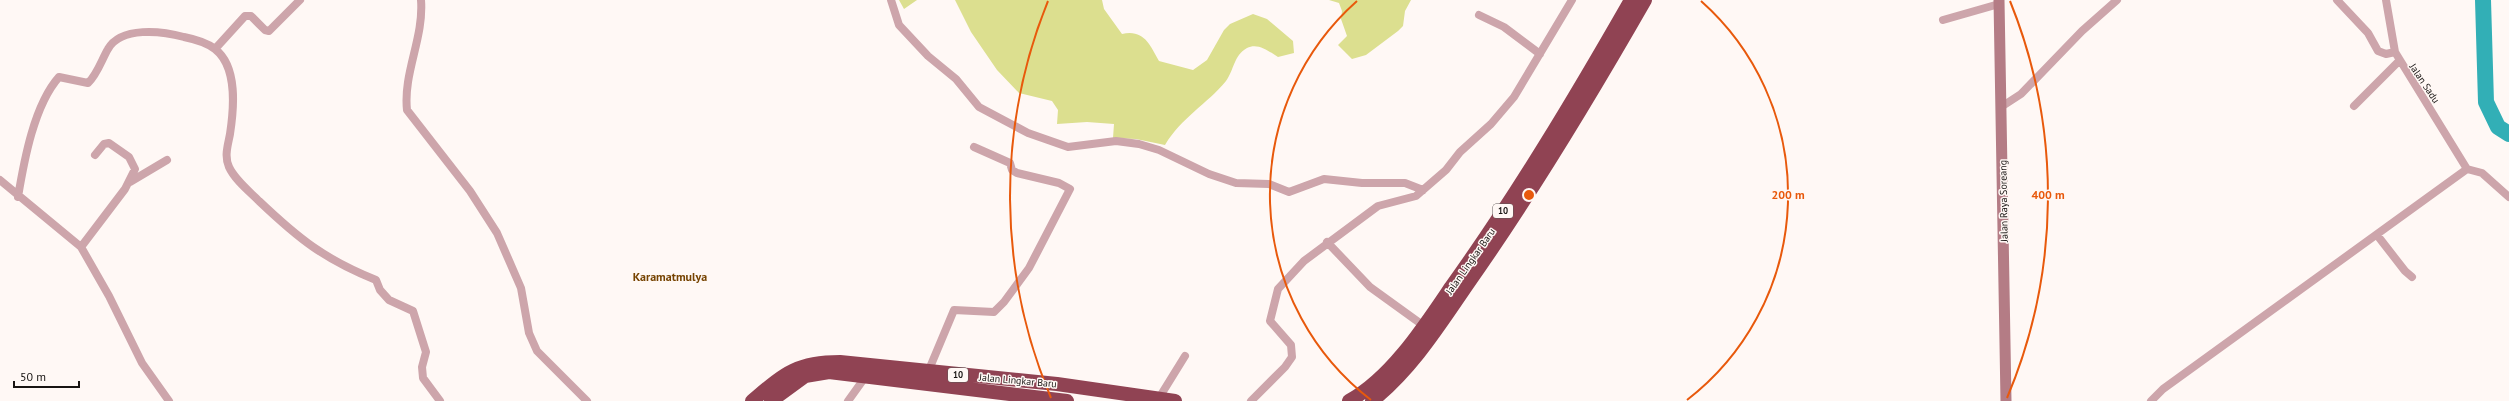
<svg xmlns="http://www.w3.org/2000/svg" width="2509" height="401" font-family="'PT Sans',sans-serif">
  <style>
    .green { fill: #dcdf8f }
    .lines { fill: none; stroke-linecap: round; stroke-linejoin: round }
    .river { stroke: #32afb6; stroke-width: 16 }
    .street { stroke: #cda5ab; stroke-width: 8 }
    .secondary { stroke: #b47c85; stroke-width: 11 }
    .highway { stroke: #904353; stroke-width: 14 }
    .ring { fill: none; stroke: #e8590c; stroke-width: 2 }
    .labels { text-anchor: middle; stroke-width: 3; stroke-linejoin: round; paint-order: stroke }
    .shield { fill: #fff8f5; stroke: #5d5856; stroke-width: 1 }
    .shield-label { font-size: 9px; font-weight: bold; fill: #181412 }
    .street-label { font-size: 10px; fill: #181412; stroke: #fff8f5 }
    .quarter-label { font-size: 12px; font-weight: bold; fill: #764300; stroke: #fff8f5 }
    .centre { fill: #e8590c; stroke: #fff8f5; stroke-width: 2 }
    .ring-label { font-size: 12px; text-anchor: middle; font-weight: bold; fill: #e8590c; stroke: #fff8f5; stroke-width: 3; stroke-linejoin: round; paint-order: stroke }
  </style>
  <rect width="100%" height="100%" fill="#fff8f5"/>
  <path class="green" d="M899,0H917L904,9Z
    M955,0H1102L1104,9L1122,34C1144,29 1150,45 1159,61L1193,70L1207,60L1224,30L1230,24L1253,14L1267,19L1293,41L1294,53L1278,57C1270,52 1258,42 1247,48C1234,55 1234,70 1226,81C1207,104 1181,118 1165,145L1136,139L1113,138L1114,124L1087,122L1057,124L1058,110L1052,101L1019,93L997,70L971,32Z
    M1329,0H1411L1405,11L1403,26L1398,31L1366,55L1352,59L1338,45L1347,36L1341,19L1342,11L1339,3Z"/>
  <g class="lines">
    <path class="river" d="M2483,0L2486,102L2498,127L2509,134"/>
    <path class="street" d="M421,0C424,38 403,73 407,110L470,191L497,233L521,288L529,333L537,351L587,401
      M891,0L899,25L928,56L956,79L979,107L1028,133L1068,147L1116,141L1139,144L1159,150L1209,174L1236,183L1269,184L1289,192L1324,179L1362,183H1405L1423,190
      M2337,0L2368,33L2378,51L2386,54L2395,52
      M2386,0L2395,52L2467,169
      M1479,15L1504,27L1540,54
      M1943,20L1999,4
      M215,49L245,16H251L265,30L269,31L300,0
      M2354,106L2399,61
      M2001,107L2021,94L2082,31L2117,0
      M0,180L81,247L109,296L142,363L169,401
      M130,182L167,160
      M18,197C24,161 34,105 59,77L88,83C97,75 102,59 108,49C121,26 162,31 184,37C194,39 206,42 215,49C238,67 234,108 230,134C228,145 224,156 229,167C235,180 249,191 259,201C299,239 324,259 376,280L380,290L389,300L413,311L426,352L422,367L423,378L440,401
      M2377,235L2405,271L2412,277
      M1327,242L1370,287L1424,326
      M81,247L125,189L135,169L129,157L109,143L104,144L95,155
      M928,372L954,310L994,312L1004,302L1029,268L1070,189L1059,183L1017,173L1012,170L1010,163L974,147
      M1159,398L1185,356
      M848,401L866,376
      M1251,401L1285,367L1292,357L1291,345L1270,321L1278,289L1304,261L1378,206L1416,196L1446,170L1460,152L1491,124L1514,97L1572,0
      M2151,401L2163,389L2467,169L2482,173L2509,197"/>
    <path class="secondary" d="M1999,0L2006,401"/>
    <path class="highway" d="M752,401C784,374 796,362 840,362L1057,384L1175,401
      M771,401L805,376L829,372L1067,401
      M1349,401C1391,378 1424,327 1451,287C1517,195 1575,98 1631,0
      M1372,401C1413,368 1440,324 1469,282C1533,191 1590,96 1645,0"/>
  </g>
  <g class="ring">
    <path d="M1371 400A259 259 0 0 1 1357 1M1701 1A259 259 0 0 1 1687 400"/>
    <path d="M1051 398A519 519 0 0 1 1048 1M2010 1A519 519 0 0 1 2007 398"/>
  </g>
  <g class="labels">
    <g class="shield">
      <rect x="1493" y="204" width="20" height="14" rx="3"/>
      <rect x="948" y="368" width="20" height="14" rx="3"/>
    </g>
    <g class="shield-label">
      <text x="1503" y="214">10</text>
      <text x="958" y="378">10</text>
    </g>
    <g class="street-label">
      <text transform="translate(2425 83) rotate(56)" y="4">Jalan Sadu</text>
      <text transform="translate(2003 201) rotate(-91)" y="4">Jalan Raya Soreang</text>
      <text transform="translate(1470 261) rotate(-55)" y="4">Jalan Lingkar Baru</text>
      <text transform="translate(1018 380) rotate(5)" y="4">Jalan Lingkar Baru</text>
    </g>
    <g class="quarter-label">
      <text x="670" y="281">Karamatmulya</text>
    </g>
  </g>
  <circle cx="1529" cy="195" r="6" class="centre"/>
  <g class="ring-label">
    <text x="1788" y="199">200 m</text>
    <text x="2048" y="199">400 m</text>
  </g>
  <path d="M14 381v6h65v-6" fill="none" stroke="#181412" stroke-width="2"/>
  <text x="20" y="381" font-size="12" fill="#181412" stroke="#fff8f5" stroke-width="3" paint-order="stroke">50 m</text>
</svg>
